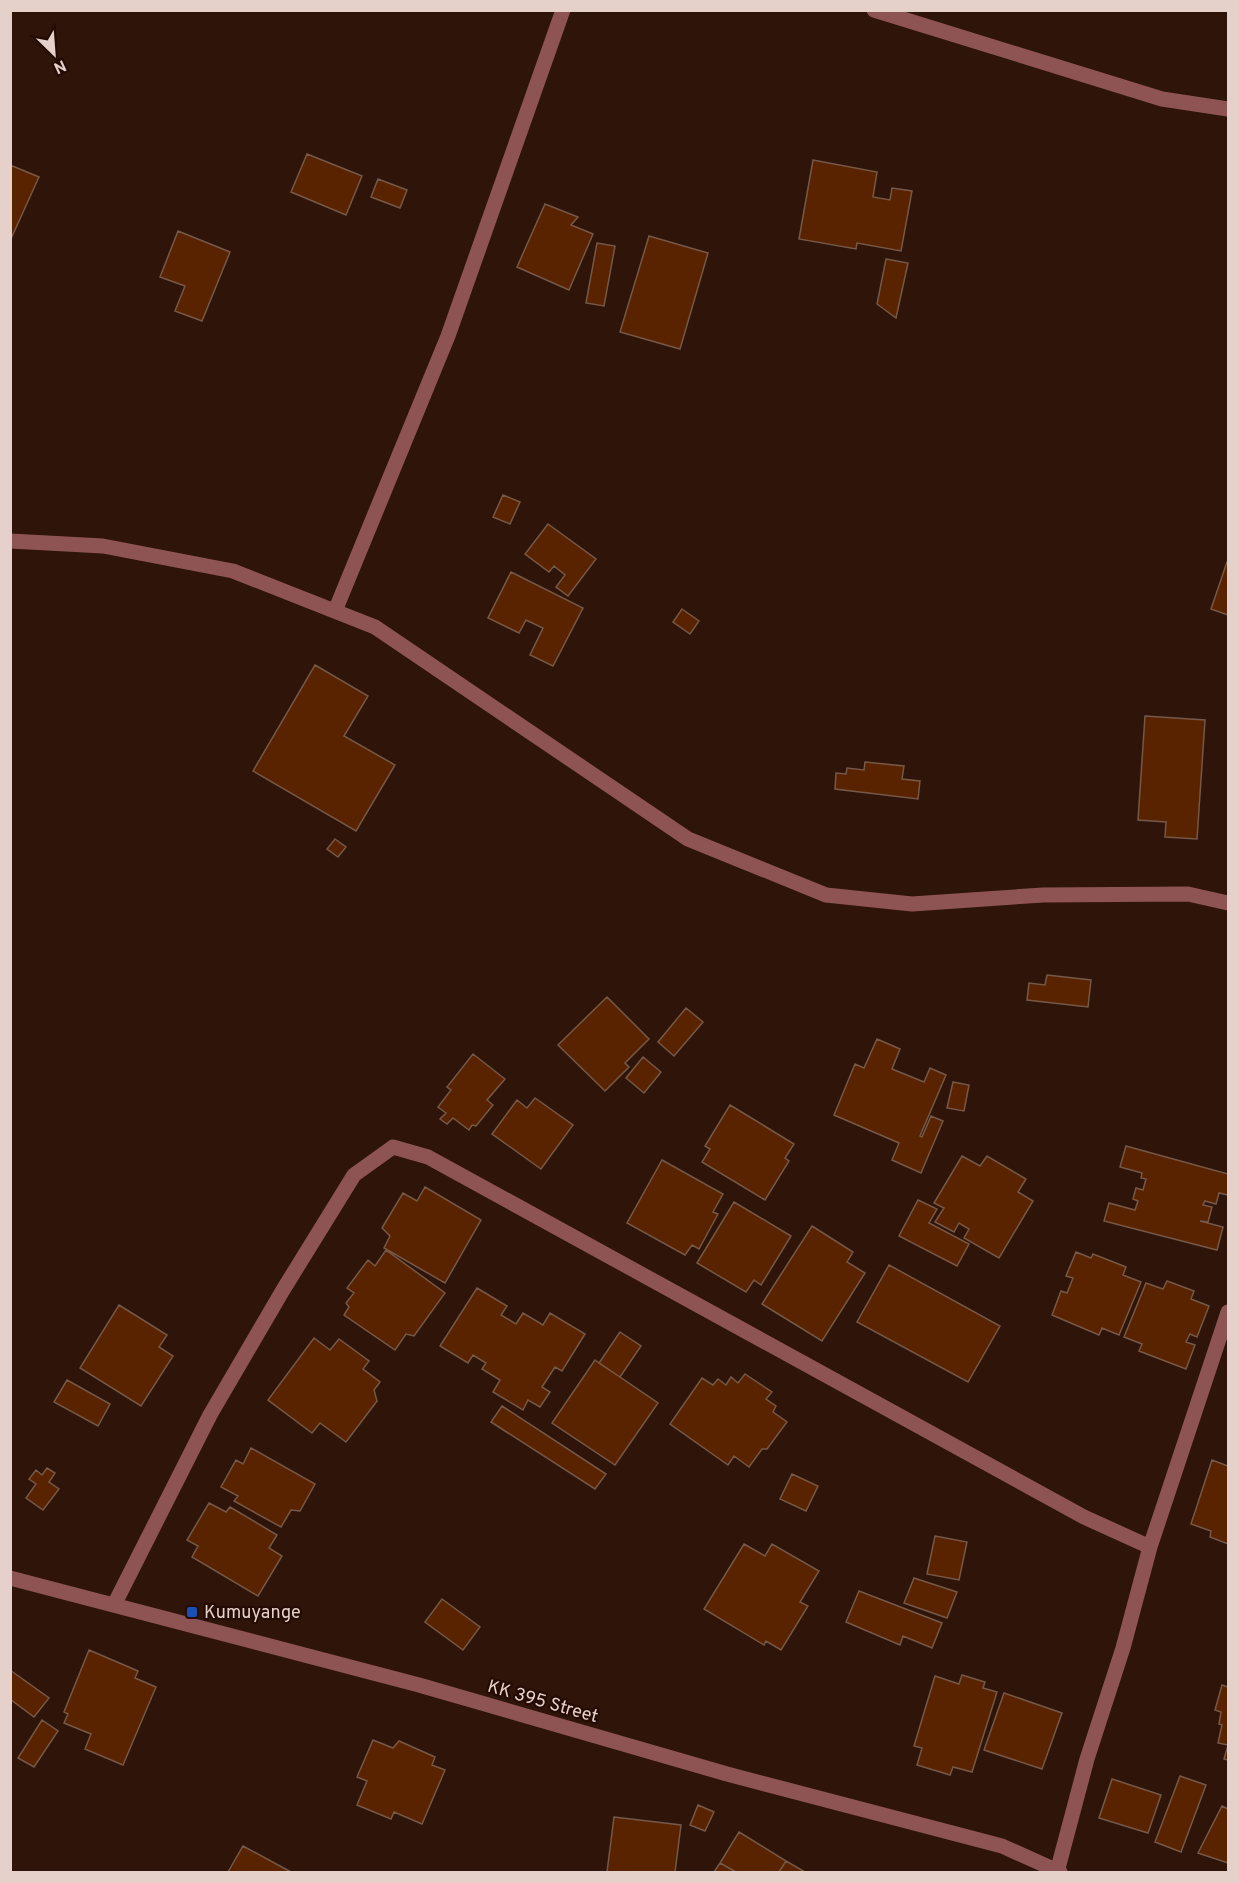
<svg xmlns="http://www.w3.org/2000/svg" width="1239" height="1883" font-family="Overpass,sans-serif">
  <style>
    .building { fill: #592300; stroke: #765848; stroke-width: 1.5 }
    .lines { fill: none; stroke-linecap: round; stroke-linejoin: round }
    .minor { stroke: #8e5454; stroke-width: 15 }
    .transit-dot { fill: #1a4fb4; stroke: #240b03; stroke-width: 2 }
    .labels { text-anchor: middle; stroke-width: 4.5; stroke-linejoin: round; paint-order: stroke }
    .poi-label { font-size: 18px; fill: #e5d1ca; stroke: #240b03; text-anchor: start }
    .street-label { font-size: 18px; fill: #e5d1ca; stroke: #240b03 }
  </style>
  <rect width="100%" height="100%" fill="#2f140a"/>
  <path class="building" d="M307,154L362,176L346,215L291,192Z
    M813,160L877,172L873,197L890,200L892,188L912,191L901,251L857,243L856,249L799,239Z
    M10,165L39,177L10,241Z
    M378,179L407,190L400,208L371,197Z
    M545,204L578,217L571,225L593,234L569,290L517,267Z
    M178,231L230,252L202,321L175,311L185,286L160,277Z
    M649,236L708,253L680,349L620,332Z
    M597,243L615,246L604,306L586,303Z
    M886,259L908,263L896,318L877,304Z
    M503,495L520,502L510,524L493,517Z
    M548,524L596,559L568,596L556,587L565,575L554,566L549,572L525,554Z
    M1227,562H1228V615L1211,609Z
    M511,572L583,608L553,666L530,655L543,628L526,620L519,633L488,618Z
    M682,609L699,621L690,634L673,622Z
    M315,665L368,696L344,736L395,765L356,831L253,771Z
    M1145,716L1205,720L1197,839L1165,837L1166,822L1138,820Z
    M865,762L904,766L902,779L920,781L918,799L835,789L836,773L846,774L847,768L864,770Z
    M335,839L346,847L338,857L327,849Z
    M1047,975L1091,980L1088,1007L1027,1000L1029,983L1045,985Z
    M607,997L649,1039L625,1063L629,1067L605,1091L558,1045Z
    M686,1008L703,1022L674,1056L658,1042Z
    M877,1039L900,1049L892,1069L924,1082L930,1068L946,1075L920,1136L922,1137L931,1116L943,1121L921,1173L892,1160L899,1143L834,1115L855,1064L864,1068Z
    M473,1054L505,1079L487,1100L493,1105L476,1126L472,1125L469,1130L453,1118L447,1124L440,1119L446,1113L438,1107L451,1090L447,1087Z
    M643,1057L661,1072L644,1093L626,1078Z
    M953,1082L969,1085L964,1111L947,1108Z
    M535,1098L573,1125L541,1169L492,1134L517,1100L527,1108Z
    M730,1105L794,1144L785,1158L789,1161L765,1200L702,1162L710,1149L705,1146Z
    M1126,1146L1228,1174V1195L1219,1193L1216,1204L1205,1201L1203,1205L1212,1207L1208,1222L1200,1221L1223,1227L1217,1250L1104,1221L1109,1203L1135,1210L1138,1201L1133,1199L1136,1188L1143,1190L1146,1179L1141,1178L1142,1173L1120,1167Z
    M962,1156L980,1166L987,1156L1026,1179L1018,1192L1033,1201L999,1258L964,1238L969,1229L959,1223L954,1232L935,1222L944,1208L934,1203Z
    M662,1160L723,1194L713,1212L718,1214L699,1249L692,1245L685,1255L627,1223Z
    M425,1187L481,1220L445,1283L384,1248L390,1236L382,1228L403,1193L417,1201Z
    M918,1200L937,1209L929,1223L969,1244L957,1266L899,1236Z
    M734,1202L791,1236L761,1285L754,1280L746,1292L697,1263Z
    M812,1226L853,1252L847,1262L865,1273L822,1341L762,1304Z
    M386,1250L445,1293L414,1336L406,1334L395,1350L344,1315L349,1307L346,1303L354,1293L347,1288L368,1260L375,1266Z
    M1076,1252L1091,1258L1093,1254L1126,1267L1123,1275L1141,1282L1119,1335L1102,1328L1099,1335L1052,1315L1061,1291L1067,1293L1073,1278L1066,1276Z
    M889,1265L1000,1326L968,1382L857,1322Z
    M1167,1281L1194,1291L1191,1299L1209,1306L1197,1337L1190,1334L1186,1342L1195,1345L1186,1369L1139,1351L1142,1344L1124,1337L1146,1283L1163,1289Z
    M477,1288L507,1306L501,1315L516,1324L523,1313L543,1325L550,1313L585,1334L562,1371L555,1367L542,1387L550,1392L540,1407L528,1400L523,1410L493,1392L500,1380L482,1369L486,1363L473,1355L468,1363L440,1346Z
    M119,1305L167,1335L159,1347L173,1356L141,1406L80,1368Z
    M620,1332L641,1346L620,1377L599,1363Z
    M314,1338L330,1350L339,1339L369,1361L363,1369L380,1382L374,1390L377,1401L346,1442L320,1423L312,1433L268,1400Z
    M595,1360L658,1403L615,1465L552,1423Z
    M745,1374L772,1392L766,1399L776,1406L773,1412L787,1422L767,1449H762L749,1467L734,1456L728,1465L670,1424L702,1378L713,1385L718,1379L726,1385L731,1377L738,1383Z
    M67,1380L110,1404L98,1426L54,1402Z
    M502,1406L606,1474L595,1489L491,1422Z
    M251,1448L315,1484L300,1511L291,1510L281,1527L234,1501L238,1496L221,1487L236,1460L243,1464Z
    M1212,1460L1228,1466V1544L1210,1537L1211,1531L1191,1524Z
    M47,1468L55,1473L49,1482L59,1489L43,1510L26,1498L36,1484L29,1479L36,1470L42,1475Z
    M792,1474L818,1486L806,1511L780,1499Z
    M209,1503L226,1512L230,1507L277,1535L269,1548L282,1556L258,1596L192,1557L198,1546L187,1540Z
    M935,1536L967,1542L959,1580L927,1574Z
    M744,1544L765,1556L772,1544L819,1571L800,1602L808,1606L781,1650L766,1641L764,1645L704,1609Z
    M914,1578L957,1592L947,1618L904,1603Z
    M859,1591L942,1623L932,1648L903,1636L900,1645L846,1622Z
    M442,1599L480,1627L463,1650L425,1622Z
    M89,1650L138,1671L135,1678L156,1687L123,1765L85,1749L91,1734L64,1723L68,1714L64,1712Z
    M10,1670L49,1698L34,1717L10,1699Z
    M962,1675L985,1682L983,1688L997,1692L972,1772L953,1767L950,1775L917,1765L922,1748L914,1746L935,1676L959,1684Z
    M1222,1685L1228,1687V1760L1224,1759L1228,1745L1218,1743L1222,1725L1219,1724L1221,1712L1215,1710Z
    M1004,1693L1062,1713L1042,1769L984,1750Z
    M42,1720L58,1731L34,1767L18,1758Z
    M373,1740L393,1748L399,1741L435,1757L432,1765L445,1770L422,1824L394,1812L391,1819L357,1805L367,1781L357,1777Z
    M1180,1776L1206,1785L1181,1852L1155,1842Z
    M1112,1779L1161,1795L1148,1833L1099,1818Z
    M698,1805L714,1812L705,1831L690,1825Z
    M1222,1806L1228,1809V1863L1198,1853Z
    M614,1817L681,1825L675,1872H607Z
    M739,1832L786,1861L779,1872H736L720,1863Z
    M243,1846L291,1872H228Z
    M786,1861L805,1872H779Z
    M720,1863L736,1872H714Z"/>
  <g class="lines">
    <path class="minor" d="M874,10L1162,99L1228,109
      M10,541L103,546L233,571L375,627L688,839L826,895L912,904L1043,895L1188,894L1228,903
      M335,611L448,336L563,10
      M10,1578L419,1685L727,1774L1002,1846L1060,1872
      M114,1605L210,1415L283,1290L354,1175L393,1147L428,1157L1084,1517L1150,1547
      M1057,1872L1087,1759L1123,1648L1150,1547L1228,1312"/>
  </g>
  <rect class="transit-dot" x="186" y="1606" width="12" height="12" rx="3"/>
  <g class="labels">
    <g class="poi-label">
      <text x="204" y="1618">Kumuyange</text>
    </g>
    <g class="street-label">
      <text transform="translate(543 1701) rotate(16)" y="6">KK 395 Street</text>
    </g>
  </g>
  <rect width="1239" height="1883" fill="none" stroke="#e5d1ca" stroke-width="24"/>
  <g transform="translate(54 54) rotate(155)" stroke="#240b03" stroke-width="4.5" paint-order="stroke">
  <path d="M0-4.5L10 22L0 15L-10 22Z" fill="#e5d1ca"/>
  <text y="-9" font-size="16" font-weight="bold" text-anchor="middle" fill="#e5d1ca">N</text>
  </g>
</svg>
